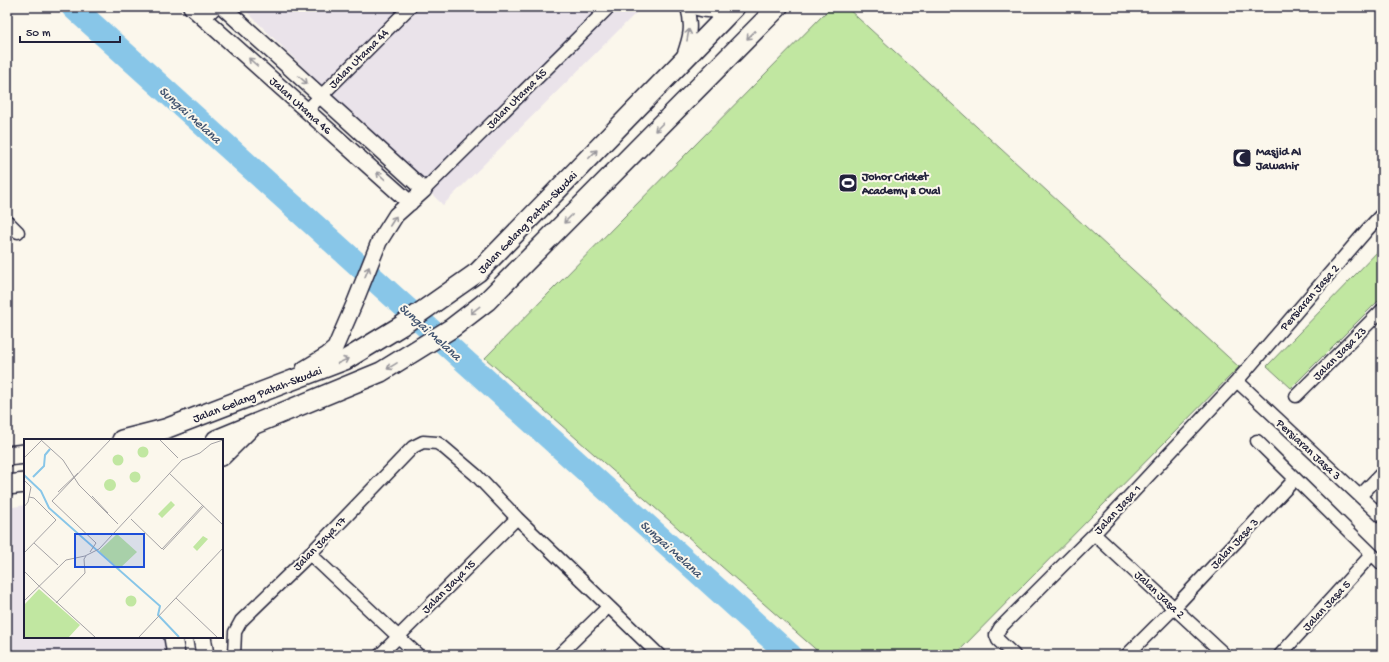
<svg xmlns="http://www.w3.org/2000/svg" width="1389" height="662" font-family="'Gochi Hand',sans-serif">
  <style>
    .built { fill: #eae3ea }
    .green { fill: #c1e7a1; stroke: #72846e }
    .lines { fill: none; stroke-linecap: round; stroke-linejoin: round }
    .river { stroke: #88c6e8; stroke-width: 24 }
    .minor-casing { stroke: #22223b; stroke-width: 15 }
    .tertiary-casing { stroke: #22223b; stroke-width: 18 }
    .secondary-casing { stroke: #22223b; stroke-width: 20 }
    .primary-casing { stroke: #22223b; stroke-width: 22 }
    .minor { stroke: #fbf7ec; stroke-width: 12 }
    .tertiary { stroke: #fbf7ec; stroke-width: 15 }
    .secondary { stroke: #fbf7ec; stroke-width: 17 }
    .primary { stroke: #fbf7ec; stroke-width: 19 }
    .oneway { stroke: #99979c }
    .labels { text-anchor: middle; stroke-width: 4; stroke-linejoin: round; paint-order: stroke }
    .street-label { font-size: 12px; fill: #22223b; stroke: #fbf7ec }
    .poi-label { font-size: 12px; font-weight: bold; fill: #22223b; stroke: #fbf7ec; text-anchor: start }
    .water-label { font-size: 13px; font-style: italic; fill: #41536f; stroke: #fbf7ec }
    .inset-river { fill: none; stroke: #88c6e8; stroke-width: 2 }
    .inset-road { fill: none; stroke: #a4a2a5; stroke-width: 1 }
    .view { fill: #1d4ed8; fill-opacity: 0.15; stroke: #1d4ed8; stroke-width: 2 }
    .inset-edge { fill: none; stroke: #22223b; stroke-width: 2 }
  </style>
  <rect width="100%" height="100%" fill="#fbf7ec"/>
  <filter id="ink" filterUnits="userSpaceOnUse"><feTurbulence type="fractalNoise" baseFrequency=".025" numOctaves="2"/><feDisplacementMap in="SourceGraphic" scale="8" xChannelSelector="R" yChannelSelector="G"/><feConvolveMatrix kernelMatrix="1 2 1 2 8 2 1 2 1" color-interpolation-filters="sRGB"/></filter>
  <g filter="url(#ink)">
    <path class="built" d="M242,7H642L443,205Z
      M25,505V637H175L177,655H7V508Z"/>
    <path class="green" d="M831,7H846L1239,367L955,655H822L485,358Z
      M1382,247V297L1291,388L1267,366Z"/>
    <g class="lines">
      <path class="river" d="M73,7L790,655"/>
      <defs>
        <path id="minor" d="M691,7C704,12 712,13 725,7
          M204,19L216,7
          M682,59C689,38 693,29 687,7
          M307,110L410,7
          M424,190L609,7
          M7,221L18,232
          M1237,381L1382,517
          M1296,396L1382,310
          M1257,441L1382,564
          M1360,496L1382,473
          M1094,534L1225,655
          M310,554L418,655
          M234,655L235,632L241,621L310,554L413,447L423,442L437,443L442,446L476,475L517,518L659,655
          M380,655L517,518
          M559,655L608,607
          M1014,655L998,640L996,635L1000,628L1094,534L1237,381L1367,230L1382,214
          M1127,655L1174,608L1295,479
          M1280,655L1372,554"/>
        <path id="tertiary" d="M191,7L410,203
          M223,7L424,190L396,215L379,242L355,302L335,348L327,355L304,369"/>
        <path id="secondary" d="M222,457L255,424
          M173,637L176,655
          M202,637L205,655"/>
        <path id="primary" d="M122,440L165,429L191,419L345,360L401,326L478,272L735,7
          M216,440L381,372L452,328L487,301L778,7
          M7,456L25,454
          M7,485L25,483"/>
      </defs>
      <use href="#minor" class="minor-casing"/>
      <use href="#tertiary" class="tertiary-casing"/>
      <use href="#secondary" class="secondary-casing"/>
      <use href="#primary" class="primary-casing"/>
      <use href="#minor" class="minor"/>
      <use href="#tertiary" class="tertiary"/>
      <use href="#secondary" class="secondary"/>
      <use href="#primary" class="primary"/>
    </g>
    <defs><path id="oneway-shaft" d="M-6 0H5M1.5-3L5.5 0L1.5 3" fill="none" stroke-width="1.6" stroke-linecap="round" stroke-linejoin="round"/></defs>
    <g class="oneway">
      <use href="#oneway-shaft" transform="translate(688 35) rotate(-80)"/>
      <use href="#oneway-shaft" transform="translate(751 35) rotate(135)"/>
      <use href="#oneway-shaft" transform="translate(253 62) rotate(-138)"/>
      <use href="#oneway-shaft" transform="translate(303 80) rotate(42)"/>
      <use href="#oneway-shaft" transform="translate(659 127) rotate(135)"/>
      <use href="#oneway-shaft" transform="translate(593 154) rotate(-46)"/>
      <use href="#oneway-shaft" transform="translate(381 176) rotate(-138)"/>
      <use href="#oneway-shaft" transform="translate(568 219) rotate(135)"/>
      <use href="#oneway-shaft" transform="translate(393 221) rotate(-57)"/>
      <use href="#oneway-shaft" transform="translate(367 272) rotate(-68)"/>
      <use href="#oneway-shaft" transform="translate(475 310) rotate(142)"/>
      <use href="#oneway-shaft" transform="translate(343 361) rotate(-25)"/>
      <use href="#oneway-shaft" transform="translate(392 366) rotate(148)"/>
    </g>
  </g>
  <defs>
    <symbol id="mosque-square" viewBox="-11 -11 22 22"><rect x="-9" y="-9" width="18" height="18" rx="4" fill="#22223b" stroke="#fbf7ec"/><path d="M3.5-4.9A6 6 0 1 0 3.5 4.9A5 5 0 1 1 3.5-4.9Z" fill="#fff"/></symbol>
    <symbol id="stadium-square" viewBox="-11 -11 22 22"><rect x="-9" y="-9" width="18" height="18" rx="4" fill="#22223b" stroke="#fbf7ec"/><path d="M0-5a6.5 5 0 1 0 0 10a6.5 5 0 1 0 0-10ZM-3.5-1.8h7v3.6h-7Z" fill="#fff"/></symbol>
  </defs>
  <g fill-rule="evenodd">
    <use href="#mosque-square" x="1231" y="147" width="22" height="22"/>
    <use href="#stadium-square" x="837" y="172" width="22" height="22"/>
  </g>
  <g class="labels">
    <g class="street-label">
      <text transform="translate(358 58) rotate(-45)" y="4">Jalan Utama 44</text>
      <text transform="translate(516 98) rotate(-45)" y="4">Jalan Utama 45</text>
      <text transform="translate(301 105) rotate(42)" y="4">Jalan Utama 46</text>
      <text transform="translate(527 222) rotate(-46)" y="4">Jalan Gelang Patah-Skudai</text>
      <text transform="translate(1309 297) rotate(-49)" y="4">Persiaran Jasa 2</text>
      <text transform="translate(1339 353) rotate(-45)" y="4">Jalan Jasa 23</text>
      <text transform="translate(257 394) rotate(-21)" y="4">Jalan Gelang Patah-Skudai</text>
      <text transform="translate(1309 449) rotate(43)" y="4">Persiaran Jasa 3</text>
      <text transform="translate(1117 509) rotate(-47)" y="4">Jalan Jasa 1</text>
      <text transform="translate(319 543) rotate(-46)" y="4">Jalan Jaya 17</text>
      <text transform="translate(1234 543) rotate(-47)" y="4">Jalan Jasa 3</text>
      <text transform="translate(448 586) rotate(-45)" y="4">Jalan Jaya 15</text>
      <text transform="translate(1160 594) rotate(43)" y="4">Jalan Jasa 2</text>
      <text transform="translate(1326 605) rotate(-47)" y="4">Jalan Jasa 5</text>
    </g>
    <g class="poi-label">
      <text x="1256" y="155">Masjid Al<tspan x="1256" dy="14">Jawahir</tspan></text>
      <text x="862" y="180">Johor Cricket<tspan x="862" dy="14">Academy &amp; Oval</tspan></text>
    </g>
    <g class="water-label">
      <text transform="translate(191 114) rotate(42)" y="5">Sungai Melana</text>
      <text transform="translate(431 331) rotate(42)" y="5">Sungai Melana</text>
      <text transform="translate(672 548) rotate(42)" y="5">Sungai Melana</text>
    </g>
  </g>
  <g transform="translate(24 439)">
    <rect width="199" height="199" fill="#fbf7ec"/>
    <path d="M113.5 13a5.5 5.5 0 1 1 11 0a5.5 5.5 0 1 1-11 0ZM88.5 21a5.5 5.5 0 1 1 11 0a5.5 5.5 0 1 1-11 0ZM105.5 38a5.5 5.5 0 1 1 11 0a5.5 5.5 0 1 1-11 0ZM80 46a6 6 0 1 1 12 0a6 6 0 1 1-12 0ZM147,62L151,66L138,79L134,75ZM93,95L113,113L95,130L75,112ZM179,97L184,100L173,112L169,108ZM15,150L56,186L45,198H0V166ZM101.5 162a5.5 5.5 0 1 1 11 0a5.5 5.5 0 1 1-11 0Z" fill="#c1e7a1"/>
    <path class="inset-river" d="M0,36L17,52L25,69L136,167L134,176L155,198M9,38L20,27L21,16L26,10"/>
    <path class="inset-road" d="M17,1L39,21L55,46L94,85M136,1L154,19M0,19L17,2M145,34L199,86M0,41L7,48L4,63L0,68M34,53L54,34M68,57L84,74M107,80L138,110M10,104L34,126M138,110L179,66M139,111L180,67M66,113L72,104L28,62L86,1M0,114L32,81L10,59L5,58M0,132L14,146M14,146L71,198M152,159L193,198M0,162L42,121L61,117L75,110L158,21L176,14L187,5L199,1M32,164L61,134L60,120L62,117M115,198L199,109"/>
    <path class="view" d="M51,95H120V128H51Z"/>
    <rect width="199" height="199" class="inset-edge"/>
  </g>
  <rect width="1389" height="662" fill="none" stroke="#fbf7ec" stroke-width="24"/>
  <rect x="12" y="12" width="1365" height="638" fill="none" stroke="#22223b" stroke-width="1.5" filter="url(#ink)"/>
  <path d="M20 36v6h100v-6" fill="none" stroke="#22223b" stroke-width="2"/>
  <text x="26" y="36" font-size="12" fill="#22223b" stroke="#fbf7ec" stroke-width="3" paint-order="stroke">50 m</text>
</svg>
